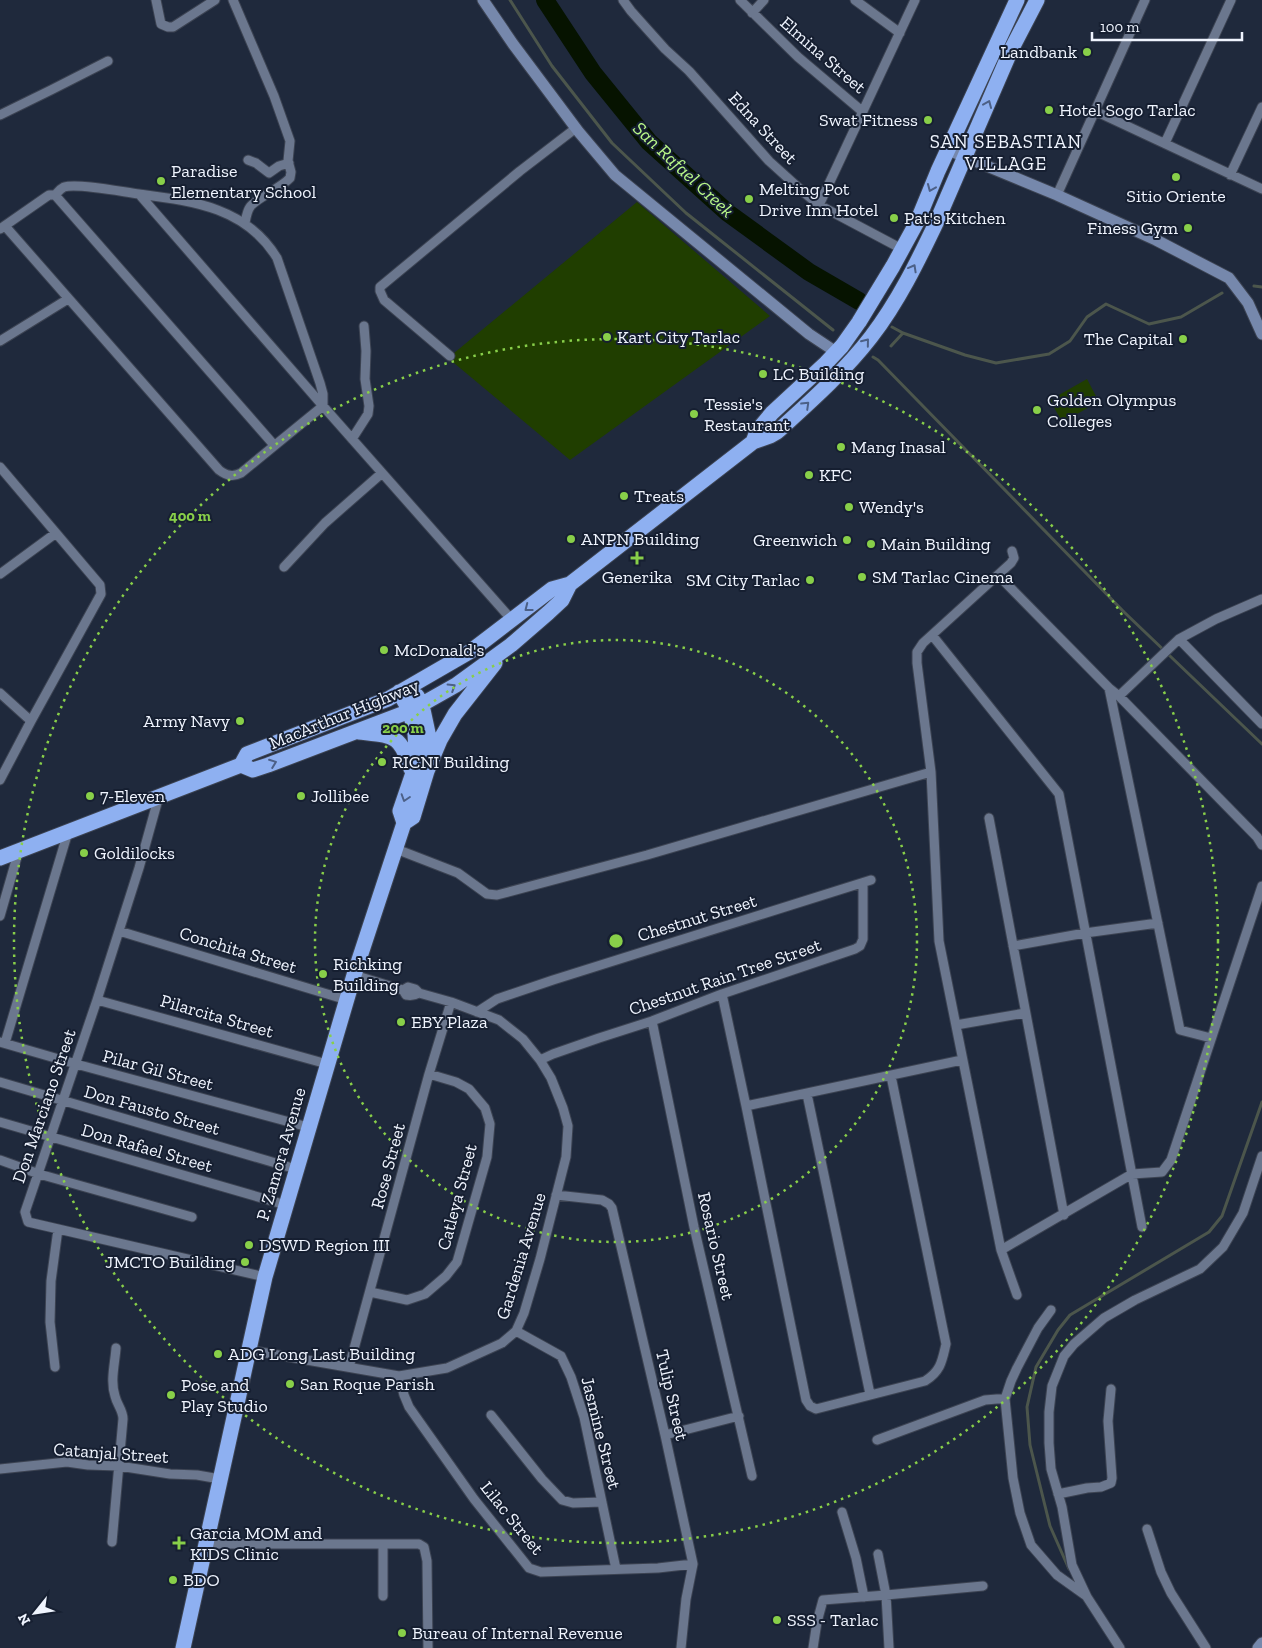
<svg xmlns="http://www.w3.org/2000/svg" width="1262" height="1648" font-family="'Zilla Slab',serif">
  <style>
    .green { fill: #203e00 }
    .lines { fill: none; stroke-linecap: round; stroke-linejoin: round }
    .stream { stroke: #4c564c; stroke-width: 3 }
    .river { stroke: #061300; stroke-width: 18 }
    .street-casing { stroke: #3c4352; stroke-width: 11 }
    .secondary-casing { stroke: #3c4352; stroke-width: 13 }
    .highway-casing { stroke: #3c4352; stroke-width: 17 }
    .street { stroke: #6b778e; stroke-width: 9 }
    .secondary { stroke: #7688ac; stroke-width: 11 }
    .highway { stroke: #8eb0f1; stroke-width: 15 }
    .oneway { stroke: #4c6087 }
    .ring { fill: none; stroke: #88cf49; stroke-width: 2.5; stroke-dasharray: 2.5 5 }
    .poi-dot { fill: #88cf49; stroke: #161f31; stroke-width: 2 }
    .labels { text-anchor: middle; stroke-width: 4; stroke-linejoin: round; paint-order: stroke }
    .poi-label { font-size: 18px; fill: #eff4fe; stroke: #161f31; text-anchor: start }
    .street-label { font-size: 18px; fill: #eff4fe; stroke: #161f31 }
    .neighbourhood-label { font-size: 19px; letter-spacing: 1px; fill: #eff4fe; stroke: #161f31 }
    .water-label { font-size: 19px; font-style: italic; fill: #b8f688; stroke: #161f31 }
    .centre { fill: #88cf49; stroke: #161f31; stroke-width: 2.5 }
    .ring-label { font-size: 15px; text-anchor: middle; font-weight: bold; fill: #88cf49; stroke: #161f31; stroke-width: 4; stroke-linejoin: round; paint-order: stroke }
  </style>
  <rect width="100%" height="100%" fill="#1f293c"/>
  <path class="green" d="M637,202L770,316L570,460L448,358Z
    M1087,379L1099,402L1062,422L1050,400Z"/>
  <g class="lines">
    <path class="stream" d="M510,0L552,66L612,143L686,213L833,330
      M1254,286L1262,287
      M892,327L903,333L965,355L996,363L1049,354L1070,341L1087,317L1106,304L1149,324L1181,317L1222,293
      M891,346L903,333
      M873,357L878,360L1124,612L1262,744
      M1069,1569L1050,1526L1030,1445L1027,1407L1036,1367L1058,1330L1070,1315L1209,1232L1222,1216L1262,1102"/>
    <path class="river" d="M545,0L593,73L649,142L728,213L809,272L859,301"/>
    <defs>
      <path id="street" d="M156,0L161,24L168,27H173L215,0
        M233,0L274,96L290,141L288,161L291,172L290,178C281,188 255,199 250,207C247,211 246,218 245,223
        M623,0L631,11L665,49L689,71L769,161L800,189L819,205L902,249
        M740,0L798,57L863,112
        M855,0L900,33
        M752,13L764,0
        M1095,111L1262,189
        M0,115L51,90L108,61
        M1165,143L1231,0
        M248,160L256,163L269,173L279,166L289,163
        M1230,175L1262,107
        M55,195C58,192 60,189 64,187C78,183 123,192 139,194L323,406L512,620
        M1057,195L1145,0
        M819,205L915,0
        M5,226L219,470C227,476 233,477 241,473L323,406V394L320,383L277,258C246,207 192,201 139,194
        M0,229L46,197L49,195H55L274,445
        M0,341L68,299
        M450,356L384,300L380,291V287L520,171L576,128
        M352,439L368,414L369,406L365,379L366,351L364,326
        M0,467L100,585L101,594L31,721L0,780
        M284,567L325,523L382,473
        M0,574L56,533
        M998,575L1109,688L1119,696L1257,837L1262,845
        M932,635L1059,794L1142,1227
        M1179,639L1262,724
        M1109,688L1180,1030L1211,1038
        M0,693L31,721
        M1119,696L1179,639L1216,619L1262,599
        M931,772L939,941L1001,1250L1132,1174L1162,1172L1171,1160L1262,886
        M159,796L139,868L97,1000L25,1212L28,1222L265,1277
        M989,818L1064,1215
        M396,849L458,873L487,894L497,895L647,855L931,772L917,663V652L923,643L1011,563L1014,558L1012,551
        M0,916L19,850
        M119,931L347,1000
        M1013,946L1085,933L1158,923
        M403,990L406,995C412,996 414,995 419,993
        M722,994L746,1106L962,1060
        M97,1000L327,1064
        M477,1012L497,999L553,980L871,880
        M652,1021L694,1227L752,1476
        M956,1025L1025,1013
        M0,1042L76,1064L308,1127
        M5,1043L68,832
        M540,1060L553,1054L599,1038L652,1021L722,994L855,949L860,946L863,939V883
        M0,1082L296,1169
        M807,1094L870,1394
        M746,1106L806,1400L810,1406L816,1409L925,1381C941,1371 942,1361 946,1344L891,1076
        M0,1122L286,1205
        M0,1160L39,1174L192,1217
        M556,1195L602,1200L609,1204L612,1208L665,1435L693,1564L686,1599L681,1648
        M1001,1250L1017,1295
        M370,1292L407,1300L425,1294L446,1276L457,1262L487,1157L490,1124L485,1108L469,1089L456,1082L429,1074
        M1051,1310L1038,1328L1017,1368L1011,1381L1005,1399L1013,1478L1020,1513L1031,1545L1057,1575L1085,1595
        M516,1331L561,1356L571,1377L584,1417L616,1569
        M249,1350L399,1376L447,1368L502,1343L516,1331L524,1313L540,1259L566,1157L568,1126L563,1108L551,1078L540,1060L523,1039L499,1020L451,1002L419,993L415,989L408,987L403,990L354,975
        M55,1367L50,1322L51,1281L58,1229
        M349,1367L429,1074L451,1002
        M399,1376L404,1395L409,1407L474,1499L529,1568L541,1572L658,1568L693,1564
        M491,1415L542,1479L562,1500L573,1503L602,1502
        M665,1435L739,1416
        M877,1440L985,1400L997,1399H1005
        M0,1469L67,1462L88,1465L119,1466L170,1474L197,1475L220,1479
        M1058,1494L1087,1488L1101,1487L1111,1483L1112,1478L1108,1421L1111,1389
        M842,1512L856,1558L864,1597
        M1147,1529L1161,1572L1171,1593L1206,1648
        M112,1542L123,1419C123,1410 117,1405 115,1396C110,1381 115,1363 116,1348
        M206,1544H419L424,1547L427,1561L428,1648
        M383,1544V1596
        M813,1648L817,1622L823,1600L886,1595L878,1554
        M889,1648L886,1595L983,1586
        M1120,1648L1087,1597L1072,1565L1062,1507L1051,1469L1049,1443V1412L1052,1386L1064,1356L1074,1344L1104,1318L1135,1300L1200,1269L1223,1247L1243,1213L1262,1156"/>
      <path id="secondary" d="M483,0L513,44L578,131L615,175L809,334L836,352
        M948,150L1057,195L1156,240L1229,278L1248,303L1262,334
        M1258,1648L1262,1643"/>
      <path id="highway" d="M753,442L757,431L772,413L826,363L842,346L859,322L893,266L917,222L938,171L1017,0
        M359,732C394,736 400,734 411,769
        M241,765L253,770L268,765L410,711L456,685L511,645L548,613L562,600L570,584
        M427,771L440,740L455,714L495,663
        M404,823L413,817L427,771L430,742L422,705L417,696
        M0,858L241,765L247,754L388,699L471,651L552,589L570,584L753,442L770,436L777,432C810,402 844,372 871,337C898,302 918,261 937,221L1011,50L1037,0
        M183,1648L265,1277L354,975L404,823L400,811L413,773L416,750L415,734L410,711L399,692"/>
    </defs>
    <use href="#street" class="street-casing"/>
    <use href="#secondary" class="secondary-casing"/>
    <use href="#highway" class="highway-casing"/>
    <use href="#street" class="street"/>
    <use href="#secondary" class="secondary"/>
    <use href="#highway" class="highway"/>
  </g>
  <defs><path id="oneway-chevron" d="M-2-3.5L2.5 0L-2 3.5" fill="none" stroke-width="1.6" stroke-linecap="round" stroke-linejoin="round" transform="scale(1.25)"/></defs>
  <g class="oneway">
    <use href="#oneway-chevron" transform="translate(988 104) rotate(-67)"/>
    <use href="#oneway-chevron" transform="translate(931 188) rotate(113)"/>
    <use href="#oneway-chevron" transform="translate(913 268) rotate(-61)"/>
    <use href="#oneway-chevron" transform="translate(866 342) rotate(-51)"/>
    <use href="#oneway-chevron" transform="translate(806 405) rotate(-44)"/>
    <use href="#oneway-chevron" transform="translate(528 608) rotate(142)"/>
    <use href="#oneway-chevron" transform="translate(452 687) rotate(-32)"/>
    <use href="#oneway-chevron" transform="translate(273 763) rotate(-21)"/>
    <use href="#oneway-chevron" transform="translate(405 798) rotate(108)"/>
  </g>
  <g class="ring">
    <circle cx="616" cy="941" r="301"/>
    <circle cx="616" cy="941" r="602"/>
  </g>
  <g class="poi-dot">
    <circle cx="1087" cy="52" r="5"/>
    <circle cx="1049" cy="110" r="5"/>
    <circle cx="928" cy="120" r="5"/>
    <circle cx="1176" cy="177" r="5"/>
    <circle cx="161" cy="181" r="5"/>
    <circle cx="749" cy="199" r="5"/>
    <circle cx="894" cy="218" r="5"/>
    <circle cx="1188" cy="228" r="5"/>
    <circle cx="607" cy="337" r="5"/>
    <circle cx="1183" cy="339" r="5"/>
    <circle cx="763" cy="374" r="5"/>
    <circle cx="1037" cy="410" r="5"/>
    <circle cx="694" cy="414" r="5"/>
    <circle cx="841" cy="447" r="5"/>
    <circle cx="809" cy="475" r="5"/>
    <circle cx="624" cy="496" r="5"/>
    <circle cx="849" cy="507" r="5"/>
    <circle cx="571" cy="539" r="5"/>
    <circle cx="847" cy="540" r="5"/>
    <circle cx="871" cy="544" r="5"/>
    <path d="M634.5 550.5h5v5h5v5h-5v5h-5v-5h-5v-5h5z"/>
    <circle cx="862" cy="577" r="5"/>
    <circle cx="810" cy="580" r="5"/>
    <circle cx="384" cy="650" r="5"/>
    <circle cx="240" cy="721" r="5"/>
    <circle cx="382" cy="762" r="5"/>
    <circle cx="90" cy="796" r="5"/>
    <circle cx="301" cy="796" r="5"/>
    <circle cx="84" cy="853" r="5"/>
    <circle cx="323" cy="974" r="5"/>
    <circle cx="401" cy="1022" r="5"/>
    <circle cx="249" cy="1245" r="5"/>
    <circle cx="245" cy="1262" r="5"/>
    <circle cx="218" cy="1354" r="5"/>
    <circle cx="290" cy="1384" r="5"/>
    <circle cx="171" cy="1395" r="5"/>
    <path d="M176.5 1535.5h5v5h5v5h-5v5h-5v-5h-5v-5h5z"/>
    <circle cx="173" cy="1580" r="5"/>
    <circle cx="777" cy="1620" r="5"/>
    <circle cx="402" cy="1633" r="5"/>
  </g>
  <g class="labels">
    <g class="poi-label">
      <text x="1077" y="58" text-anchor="end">Landbank</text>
      <text x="1059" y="116">Hotel Sogo Tarlac</text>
      <text x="918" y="126" text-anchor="end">Swat Fitness</text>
      <text x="171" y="177">Paradise<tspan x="171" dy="21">Elementary School</tspan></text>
      <text x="759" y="195">Melting Pot<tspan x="759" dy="21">Drive Inn Hotel</tspan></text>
      <text x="1176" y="202" text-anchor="middle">Sitio Oriente</text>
      <text x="904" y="224">Pat's Kitchen</text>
      <text x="1178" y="234" text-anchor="end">Finess Gym</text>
      <text x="617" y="343">Kart City Tarlac</text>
      <text x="1173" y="345" text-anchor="end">The Capital</text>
      <text x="773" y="380">LC Building</text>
      <text x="1047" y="406">Golden Olympus<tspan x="1047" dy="21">Colleges</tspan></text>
      <text x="704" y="410">Tessie's<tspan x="704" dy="21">Restaurant</tspan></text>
      <text x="851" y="453">Mang Inasal</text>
      <text x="819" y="481">KFC</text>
      <text x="634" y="502">Treats</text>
      <text x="859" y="513">Wendy's</text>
      <text x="581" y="545">ANPN Building</text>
      <text x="837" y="546" text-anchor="end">Greenwich</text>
      <text x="881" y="550">Main Building</text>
      <text x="637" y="583" text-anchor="middle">Generika</text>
      <text x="872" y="583">SM Tarlac Cinema</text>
      <text x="800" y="586" text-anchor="end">SM City Tarlac</text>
      <text x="394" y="656">McDonald's</text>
      <text x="230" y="727" text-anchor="end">Army Navy</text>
      <text x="392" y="768">RICNI Building</text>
      <text x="100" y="802">7-Eleven</text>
      <text x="311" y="802">Jollibee</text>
      <text x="94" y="859">Goldilocks</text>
      <text x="333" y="970">Richking<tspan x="333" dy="21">Building</tspan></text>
      <text x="411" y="1028">EBY Plaza</text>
      <text x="259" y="1251">DSWD Region III</text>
      <text x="235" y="1268" text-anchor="end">JMCTO Building</text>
      <text x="228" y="1360">ADG Long Last Building</text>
      <text x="300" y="1390">San Roque Parish</text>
      <text x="181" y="1391">Pose and<tspan x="181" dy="21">Play Studio</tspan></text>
      <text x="190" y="1539">Garcia MOM and<tspan x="190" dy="21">KIDS Clinic</tspan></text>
      <text x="183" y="1586">BDO</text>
      <text x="787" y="1626">SSS - Tarlac</text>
      <text x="412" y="1639">Bureau of Internal Revenue</text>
    </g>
    <g class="street-label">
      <text transform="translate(823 55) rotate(41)" y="6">Elmina Street</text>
      <text transform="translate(763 128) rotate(47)" y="6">Edna Street</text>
      <text transform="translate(344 714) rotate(-22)" y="6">MacArthur Highway</text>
      <text transform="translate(697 918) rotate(-17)" y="6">Chestnut Street</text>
      <text transform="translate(238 950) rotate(17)" y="6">Conchita Street</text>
      <text transform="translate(725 977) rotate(-19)" y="6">Chestnut Rain Tree Street</text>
      <text transform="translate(217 1016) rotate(16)" y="6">Pilarcita Street</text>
      <text transform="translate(158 1070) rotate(15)" y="6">Pilar Gil Street</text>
      <text transform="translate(44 1106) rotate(-71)" y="6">Don Marciano Street</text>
      <text transform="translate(152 1110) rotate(16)" y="6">Don Fausto Street</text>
      <text transform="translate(147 1148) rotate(16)" y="6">Don Rafael Street</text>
      <text transform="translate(281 1154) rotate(-74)" y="6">P. Zamora Avenue</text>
      <text transform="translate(388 1166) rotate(-75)" y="6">Rose Street</text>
      <text transform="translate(457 1197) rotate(-75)" y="6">Catleya Street</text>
      <text transform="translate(716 1246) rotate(77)" y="6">Rosario Street</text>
      <text transform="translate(521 1256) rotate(-73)" y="6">Gardenia Avenue</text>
      <text transform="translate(672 1395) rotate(77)" y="6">Tulip Street</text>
      <text transform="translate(601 1433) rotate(76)" y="6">Jasmine Street</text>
      <text transform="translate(111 1453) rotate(4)" y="6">Catanjal Street</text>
      <text transform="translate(512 1518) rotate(51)" y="6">Lilac Street</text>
    </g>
    <g class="neighbourhood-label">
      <text x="1006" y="148">SAN SEBASTIAN<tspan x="1006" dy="22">VILLAGE</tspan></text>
    </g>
    <g class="water-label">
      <text transform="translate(684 169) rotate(43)" y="7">San Rafael Creek</text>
    </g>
  </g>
  <circle cx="616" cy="941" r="8" class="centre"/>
  <g class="ring-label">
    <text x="190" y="521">400 m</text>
    <text x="403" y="733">200 m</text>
  </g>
  <g transform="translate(35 1613) rotate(240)" stroke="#161f31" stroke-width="4" paint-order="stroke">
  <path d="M0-4L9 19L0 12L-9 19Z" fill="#eff4fe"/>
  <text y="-8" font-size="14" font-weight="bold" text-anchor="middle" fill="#eff4fe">N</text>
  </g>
  <path d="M1092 32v8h150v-8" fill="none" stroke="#eff4fe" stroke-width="2.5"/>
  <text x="1100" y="32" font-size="15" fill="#eff4fe" stroke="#161f31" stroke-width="4" paint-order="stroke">100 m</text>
</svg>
